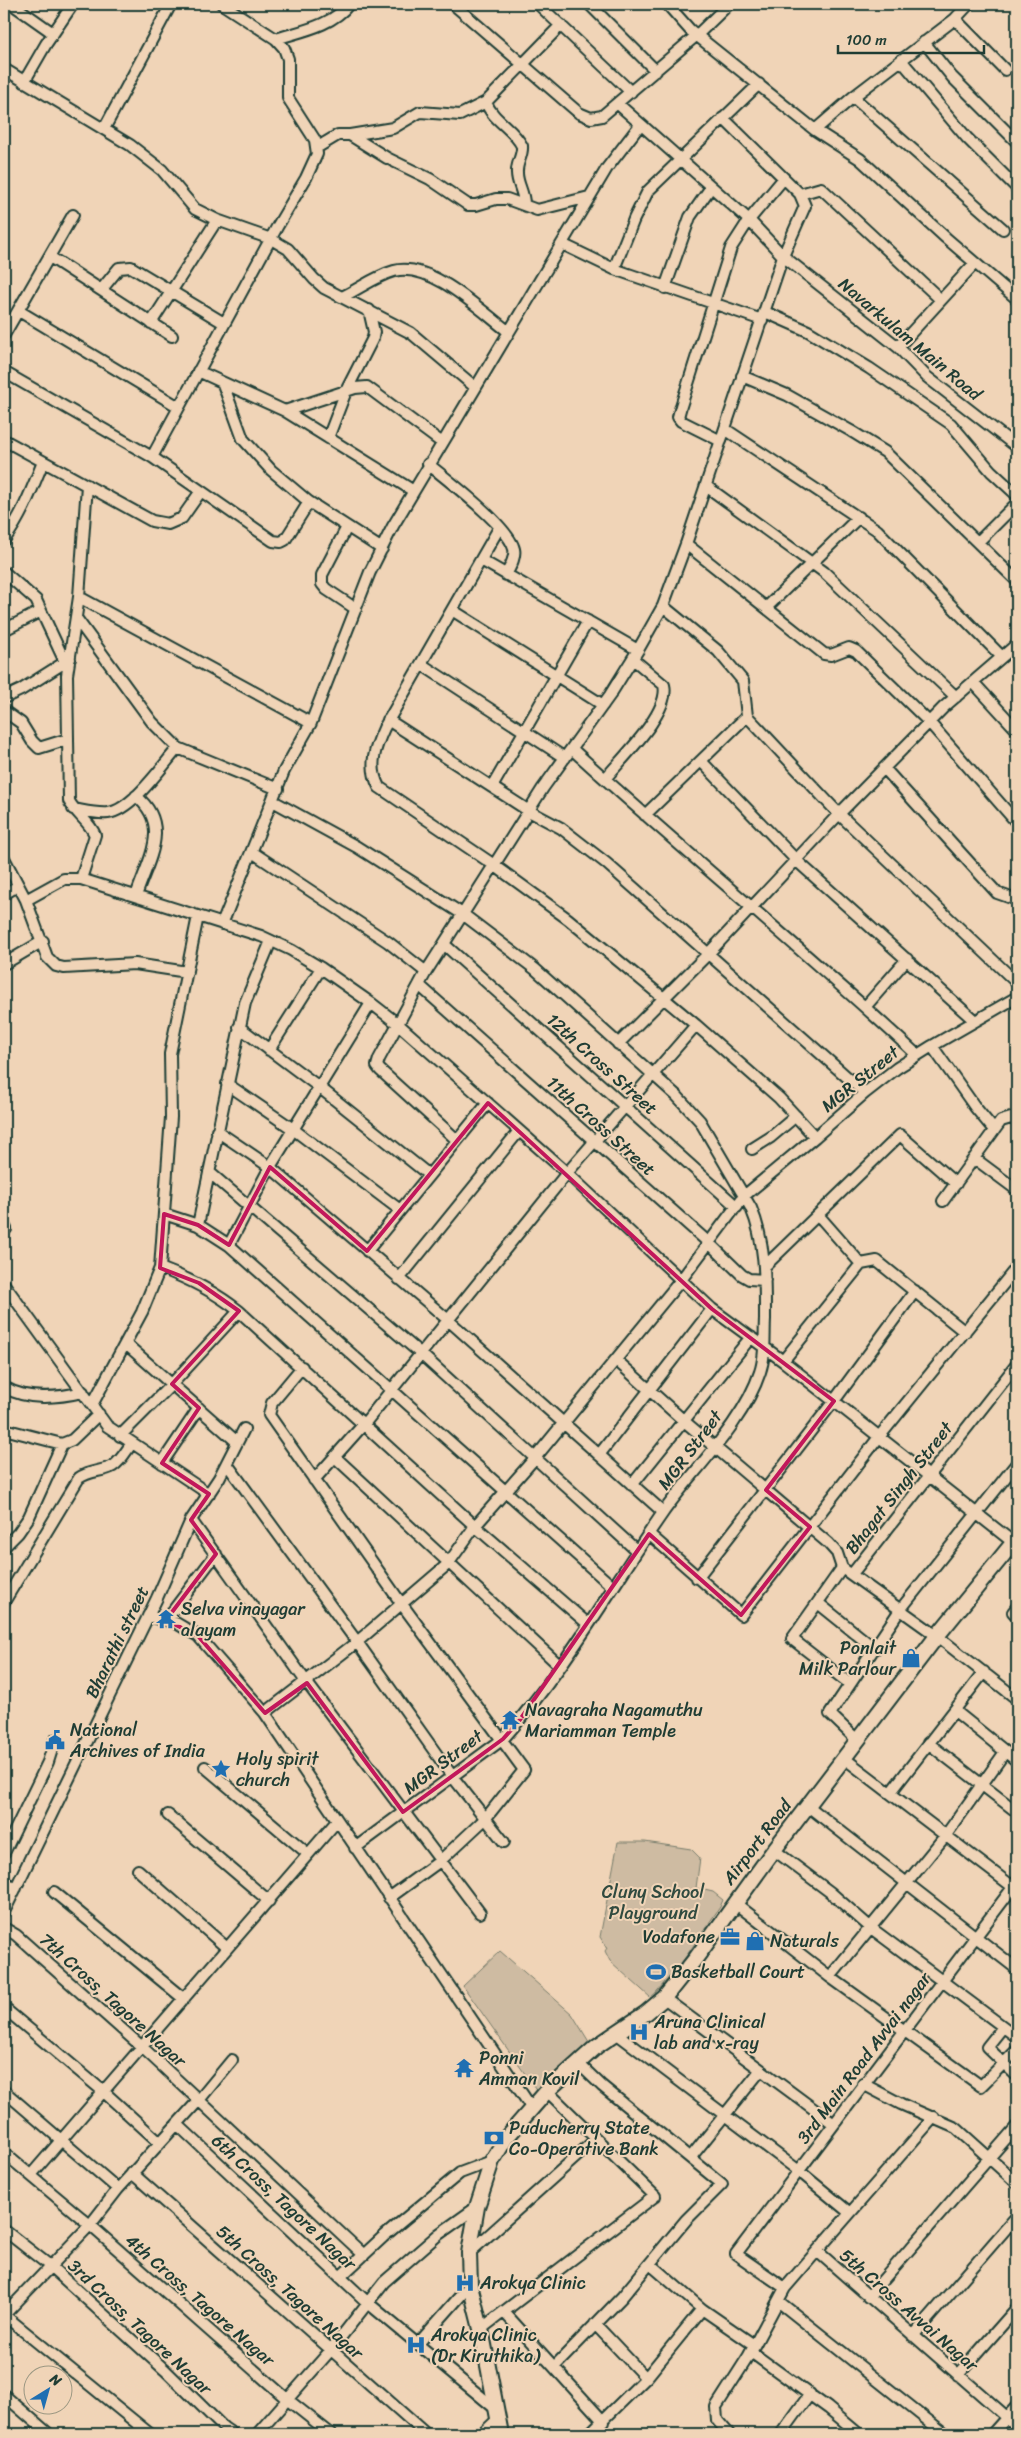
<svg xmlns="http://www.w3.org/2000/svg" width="1021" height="2438" font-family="Sriracha,sans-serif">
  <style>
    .green { fill: #cebba2; stroke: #767c6b }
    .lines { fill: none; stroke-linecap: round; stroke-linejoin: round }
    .minor-casing { stroke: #1f3d34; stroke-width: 14 }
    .tertiary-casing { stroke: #1f3d34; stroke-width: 18 }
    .minor { stroke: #f0d4b7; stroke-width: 10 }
    .tertiary { stroke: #f0d4b7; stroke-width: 14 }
    .marked { fill: none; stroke: #c2185b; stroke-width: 4; stroke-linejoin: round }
    .labels { text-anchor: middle; stroke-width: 4; stroke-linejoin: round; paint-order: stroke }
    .street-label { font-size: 18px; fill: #1f3d34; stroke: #f0d4b7 }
    .poi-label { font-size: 18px; fill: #1f3d34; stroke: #f0d4b7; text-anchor: start }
    .park-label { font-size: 18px; fill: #304a3f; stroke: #f0d4b7 }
  </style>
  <rect width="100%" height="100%" fill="#f0d4b7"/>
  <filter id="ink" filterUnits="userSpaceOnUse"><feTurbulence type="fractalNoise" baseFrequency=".02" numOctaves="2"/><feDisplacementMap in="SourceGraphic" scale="10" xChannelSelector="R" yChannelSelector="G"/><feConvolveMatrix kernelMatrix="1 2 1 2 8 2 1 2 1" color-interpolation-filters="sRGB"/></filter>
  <g filter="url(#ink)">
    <path class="green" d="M618,1842H645L691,1849L700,1858L696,1888L713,1892L723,1900L720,1907L680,1965L651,1998L610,1961L605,1951L607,1948L600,1937Z
      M500,1951L572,2014L591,2045L540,2095L463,1986Z"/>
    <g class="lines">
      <defs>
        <path id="minor" d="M12,4L53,33
          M453,4L579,113L591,118L602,116L697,35L729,4
          M538,4L631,92
          M589,4L656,71
          M667,4L690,30L815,130L860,159L946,238L1017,299
          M955,19L1005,70
          M276,39C301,31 332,26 349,4
          M924,42L952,77L1017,142
          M901,60L967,138L1017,188
          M4,69L130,145L162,170L195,209L217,220L271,239L288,249L314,279L324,288L411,333L475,387
          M24,82L46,44L73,4
          M853,97L1003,229
          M486,102C492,120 514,129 522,146C523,156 516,163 517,173C517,184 524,192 524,204
          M618,104L749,220L783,256L898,347L927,377L1017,447
          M104,129L171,4
          M815,130L853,97L955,19L969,4
          M350,135L393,128L420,112L460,115L486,102L561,25
          M318,147L338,135H350L387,158L430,179L468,205H476L496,199H507L537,210L589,197
          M800,194L821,188L940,299
          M562,244L614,269L762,320
          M50,257L172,336
          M614,269L634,219L648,191L759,84
          M665,288L690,217L711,187
          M102,289L119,268L131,267L224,323
          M342,297C359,289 376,276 394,271C431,261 481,311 509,332
          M19,311L179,407
          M765,312L808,331L869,368L951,424L991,471L1017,495
          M151,323L217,220
          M4,335L73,215
          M898,347L975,263
          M198,371L285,411L412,490
          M4,372L152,457L273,541L281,542L285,540L309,502
          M742,376L787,395L851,431L885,452L1017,581
          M223,384L243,439L271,470L309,502L382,549
          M285,411L355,388L367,387L441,442
          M725,429L877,530L1002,657
          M328,438L346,391L373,338L374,332L369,310
          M4,440L152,521L168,524L182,518L201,491
          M721,441L681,421L678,417L681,406L731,248L749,220L784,178
          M152,457L277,227L306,178L317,154L315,140L288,98V59L284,48L276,39L222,4
          M428,464C447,479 509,527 514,549C516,557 510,567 506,575
          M706,486L824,572L956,697
          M347,527L322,575V584L326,589L356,609
          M499,528L384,728C375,748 368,766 379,787L494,865L568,919L696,1025L779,1098L815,1137
          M4,540C22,516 32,489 43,462
          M978,542L1017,503
          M686,544L824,654L831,655L849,648L856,651L929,722L1017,823
          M481,560L638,650
          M4,572L36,600L65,662
          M79,597L311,723
          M663,606L718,651L743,681L747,716
          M767,607L859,517
          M452,610L603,705
          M76,618L152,722L178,748L278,789
          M4,630L41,611
          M421,664L565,758
          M973,682L1017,730
          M4,698L21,690L70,659
          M4,711L21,723L32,741L39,748L68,739
          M747,716L839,814L1017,983
          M388,720L529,811L561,828L606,863L865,1093
          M572,749C685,853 805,950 917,1055
          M701,761L797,861L975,1021
          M884,768L997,893L1017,900
          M605,779C621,759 671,712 664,685L633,659
          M492,787L588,621
          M273,801L357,847L464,915L535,969L677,1096L700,1121L751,1208C766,1243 765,1281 765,1319C764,1336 766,1355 760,1372C743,1424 693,1470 662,1514C610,1589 564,1671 503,1739L355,1848
          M73,809C85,811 96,814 108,813C132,810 162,766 178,748
          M645,815L747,716
          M252,852L388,942L426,972
          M4,858L26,900L47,957L56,966L64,968L135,964L187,972
          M81,879L95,835C89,821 76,814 69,801L67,675L79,597L87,485
          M4,894L18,886
          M136,896C148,860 172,825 136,796
          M26,900L64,879H81L261,936L291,950L321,968L371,1003L398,1024L567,1173L712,1309L783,1361L1014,1543
          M222,924L284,771L311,723L370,572L393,526L607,168L640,125
          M445,945L737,1207
          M4,964L43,941
          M419,985L709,1243L742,1275L749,1279L765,1280
          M866,1006L907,959
          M239,1027L319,1087L429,1175
          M618,1044L707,955L839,814L944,707L1017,644
          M932,1046L975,1107L994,1130
          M269,1050L321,968
          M227,1084L293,1129L400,1210
          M217,1131L270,1167L447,1319L663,1512
          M457,1140L380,1070L377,1066L379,1059L426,972L543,788L610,695L638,650L663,606L686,544L783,256L805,206L800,194L723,118
          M752,1149L771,1137L796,1116
          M974,1158L1017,1190
          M209,1172L421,1354L637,1551
          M943,1201L1001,1121L1011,1118L1017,1121
          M164,1214L198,1225L229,1245L613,1587
          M4,1225L6,1229L4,1231
          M198,1225L245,1003L271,941
          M229,1245L270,1167L371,1003
          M367,1251L488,1103
          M861,1264L877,1261L965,1332
          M765,1266L900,1135L956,1184
          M160,1268C190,1279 214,1291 239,1311L475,1526L588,1624
          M399,1279L519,1131
          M4,1284L107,1426L209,1494
          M126,1344L237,1442
          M616,1360L684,1421L828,1543L837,1553L842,1568
          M783,1361L861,1264L819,1216
          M302,1367L272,1403L269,1415L401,1603L524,1770L486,1818L440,1861L389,1898
          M4,1387C28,1401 57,1398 83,1392
          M92,1405L142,1312L160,1268L171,1117L170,1054L198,916
          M4,1429L62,1444L72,1440L99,1414
          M120,1436L172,1384L239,1311
          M599,1455L712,1309
          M335,1457L559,1665
          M162,1463L199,1408
          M227,1464L357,1642L452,1776L504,1842
          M314,1480L364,1424L567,1173L696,1025
          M632,1485L751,1337
          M191,1520L307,1683L480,1913
          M649,1534L741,1615L879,1437L1017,1267
          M4,1547L18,1533L29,1517L62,1444
          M852,1574L1017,1364
          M697,1578L834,1401L915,1291
          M4,1602L79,1478C90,1470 102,1472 113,1466C121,1461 126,1451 132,1443
          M818,1603L875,1649
          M1017,1607L1013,1612L1017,1616
          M148,1616L176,1623L198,1636L265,1713
          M166,1620L216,1554
          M850,1684L792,1639L842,1568L937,1636L1017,1699
          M955,1711L1017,1761
          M857,1740L830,1714L900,1610L1017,1463
          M928,1743L1017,1812
          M844,1758L1017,1890
          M205,1767L307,1853
          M891,1792L984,1672
          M808,1806L1017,1969
          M168,1815L269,1901
          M774,1850L830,1892L871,1928L1017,2037
          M4,1853L48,1762L55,1740
          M138,1870L227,1948
          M4,1882L16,1888
          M54,1892L184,1999
          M735,1903L830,1977L981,2086L1017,2050
          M4,1912L157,1598L191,1520L219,1478L244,1429
          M4,1928L16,1935L142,2047L364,2255
          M830,1977L946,1835L1005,1752
          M664,1998L834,2124
          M4,2008L104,2092L160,2143
          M1003,2027L987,2047L1017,2076
          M616,2033L799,2171L850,2213
          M863,2084L901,2104L956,2128L1017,2183
          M4,2091L118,2189
          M531,2107L265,1713L357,1642L448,1564L475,1526L535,1458L681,1280L744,1196L815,1137L865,1093L897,1068L932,1046L1017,997
          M934,2117L817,2251L1017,2426
          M177,2124L368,2303L497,2410
          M4,2153L90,2225L288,2400L331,2434
          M691,2157L760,2071
          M132,2173L426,2434
          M31,2175L337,1821
          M4,2230L50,2266L165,2370L224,2428L233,2434
          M469,2253L596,2139
          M650,2264L702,2309L754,2345
          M340,2277L383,2237L460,2173L492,2161
          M785,2288L736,2254L1017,1882
          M868,2297L1017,2126
          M778,2301L945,2434
          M504,2312L604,2422
          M595,2324L646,2378
          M481,2329L655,2196L547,2091
          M913,2336L1017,2216
          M417,2345L470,2285
          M751,2352L828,2408L859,2434
          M554,2367L622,2297L686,2220L722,2184L602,2086L578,2063
          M958,2375L1017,2308
          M4,2395L49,2434
          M150,2434L4,2315L90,2225L118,2189L199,2100L232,2060
          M257,2434L330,2351L384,2282L439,2234L477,2207
          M482,2434L499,2418
          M589,2434L646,2378L702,2309
          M729,2434L717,2420L716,2407L748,2357L785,2288L817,2251
          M781,2434L810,2394
          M992,2434L1017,2406"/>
        <path id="tertiary" d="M501,2434L481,2329L470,2285L469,2253L477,2207L492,2161L506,2138L547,2091L597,2046L646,2013L664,1998L696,1958L774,1850L937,1636L1017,1538"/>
      </defs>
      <use href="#minor" class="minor-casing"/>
      <use href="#tertiary" class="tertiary-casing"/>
      <use href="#minor" class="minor"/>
      <use href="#tertiary" class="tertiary"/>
    </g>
  </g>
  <path class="marked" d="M488,1103L712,1309L834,1401L766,1490L810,1527L741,1615L649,1534L519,1721L503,1739L403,1812L307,1683L265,1713L198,1636L166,1620L216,1554L191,1520L209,1494L162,1463L199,1408L172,1384L239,1311L199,1283L160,1268L164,1214L198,1225L229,1245L270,1167L367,1251Z"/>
  <defs>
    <symbol id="temple-bare" viewBox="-9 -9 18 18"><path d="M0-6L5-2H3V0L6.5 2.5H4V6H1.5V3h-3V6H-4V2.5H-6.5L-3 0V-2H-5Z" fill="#1f6fb2" stroke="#f0d4b7" stroke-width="2.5" paint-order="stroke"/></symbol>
    <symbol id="shop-bare" viewBox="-9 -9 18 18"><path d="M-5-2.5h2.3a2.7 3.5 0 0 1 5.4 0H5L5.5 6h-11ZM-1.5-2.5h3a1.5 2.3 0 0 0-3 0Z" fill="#1f6fb2" stroke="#f0d4b7" stroke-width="2.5" paint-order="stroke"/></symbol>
    <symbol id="civic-bare" viewBox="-9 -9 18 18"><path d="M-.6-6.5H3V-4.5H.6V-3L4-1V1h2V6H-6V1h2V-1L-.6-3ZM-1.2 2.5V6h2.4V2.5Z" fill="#1f6fb2" stroke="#f0d4b7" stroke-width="2.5" paint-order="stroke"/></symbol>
    <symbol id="sight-bare" viewBox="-9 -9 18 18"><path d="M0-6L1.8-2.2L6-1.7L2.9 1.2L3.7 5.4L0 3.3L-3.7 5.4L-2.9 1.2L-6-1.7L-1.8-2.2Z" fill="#1f6fb2" stroke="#f0d4b7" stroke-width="2.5" paint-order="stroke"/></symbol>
    <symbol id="office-bare" viewBox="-9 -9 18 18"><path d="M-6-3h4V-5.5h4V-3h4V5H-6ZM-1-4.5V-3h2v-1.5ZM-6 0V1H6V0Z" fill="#1f6fb2" stroke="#f0d4b7" stroke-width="2.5" paint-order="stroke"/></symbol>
    <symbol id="stadium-bare" viewBox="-9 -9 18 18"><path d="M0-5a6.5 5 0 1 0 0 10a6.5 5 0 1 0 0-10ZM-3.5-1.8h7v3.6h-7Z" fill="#1f6fb2" stroke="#f0d4b7" stroke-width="2.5" paint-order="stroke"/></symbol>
    <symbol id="hospital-bare" viewBox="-9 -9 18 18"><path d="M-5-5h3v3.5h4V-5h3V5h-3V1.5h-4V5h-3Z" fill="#1f6fb2" stroke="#f0d4b7" stroke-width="2.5" paint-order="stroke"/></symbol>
    <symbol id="bank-bare" viewBox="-9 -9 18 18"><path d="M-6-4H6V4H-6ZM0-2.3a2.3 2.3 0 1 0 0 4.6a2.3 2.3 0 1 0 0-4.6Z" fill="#1f6fb2" stroke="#f0d4b7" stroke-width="2.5" paint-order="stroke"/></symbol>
  </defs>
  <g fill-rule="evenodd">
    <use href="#temple-bare" x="152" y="1605" width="28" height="28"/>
    <use href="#shop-bare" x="897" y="1644" width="28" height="28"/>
    <use href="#temple-bare" x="496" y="1706" width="28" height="28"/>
    <use href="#civic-bare" x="41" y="1726" width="28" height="28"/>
    <use href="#sight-bare" x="207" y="1755" width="28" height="28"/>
    <use href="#office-bare" x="716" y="1923" width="28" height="28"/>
    <use href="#shop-bare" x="741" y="1927" width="28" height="28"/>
    <use href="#stadium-bare" x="642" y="1958" width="28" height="28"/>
    <use href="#hospital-bare" x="625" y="2018" width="28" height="28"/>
    <use href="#temple-bare" x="450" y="2054" width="28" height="28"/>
    <use href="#bank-bare" x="480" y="2124" width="28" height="28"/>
    <use href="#hospital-bare" x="451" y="2269" width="28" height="28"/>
    <use href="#hospital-bare" x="402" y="2331" width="28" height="28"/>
  </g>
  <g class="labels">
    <g class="street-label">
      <text transform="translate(910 339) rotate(40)" y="6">Navarkulam Main Road</text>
      <text transform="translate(602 1064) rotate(42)" y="6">12th Cross Street</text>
      <text transform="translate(860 1079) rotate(-39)" y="6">MGR Street</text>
      <text transform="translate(601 1126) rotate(42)" y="6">11th Cross Street</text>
      <text transform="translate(690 1450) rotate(-53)" y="6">MGR Street</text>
      <text transform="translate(899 1488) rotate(-52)" y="6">Bhagat Singh Street</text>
      <text transform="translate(117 1642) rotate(-64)" y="6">Bharathi street</text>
      <text transform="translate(443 1762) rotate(-37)" y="6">MGR Street</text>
      <text transform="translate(757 1842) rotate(-53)" y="6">Airport Road</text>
      <text transform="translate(113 2000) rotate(42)" y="6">7th Cross, Tagore Nagar</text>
      <text transform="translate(864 2058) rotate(-53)" y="6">3rd Main Road Avvai nagar</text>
      <text transform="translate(284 2202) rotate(43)" y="6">6th Cross, Tagore Nagar</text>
      <text transform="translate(290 2292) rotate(42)" y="6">5th Cross, Tagore Nagar</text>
      <text transform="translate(200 2300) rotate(41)" y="6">4th Cross, Tagore Nagar</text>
      <text transform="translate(909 2310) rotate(41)" y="6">5th Cross Avvai Nagar</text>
      <text transform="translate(140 2327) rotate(43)" y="6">3rd Cross, Tagore Nagar</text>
    </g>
    <g class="poi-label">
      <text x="181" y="1615">Selva vinayagar<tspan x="181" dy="21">alayam</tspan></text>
      <text x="896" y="1654" text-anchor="end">Ponlait<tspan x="896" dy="21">Milk Parlour</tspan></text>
      <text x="525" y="1716">Navagraha Nagamuthu<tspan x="525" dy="21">Mariamman Temple</tspan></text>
      <text x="70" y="1736">National<tspan x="70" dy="21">Archives of India</tspan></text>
      <text x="236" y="1765">Holy spirit<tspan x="236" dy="21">church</tspan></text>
      <text x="715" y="1943" text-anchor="end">Vodafone</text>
      <text x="770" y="1947">Naturals</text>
      <text x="671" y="1978">Basketball Court</text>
      <text x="654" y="2028">Aruna Clinical<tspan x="654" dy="21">lab and x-ray</tspan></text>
      <text x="479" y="2064">Ponni<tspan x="479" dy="21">Amman Kovil</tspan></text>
      <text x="509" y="2134">Puducherry State<tspan x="509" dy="21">Co-Operative Bank</tspan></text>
      <text x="480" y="2289">Arokya Clinic</text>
      <text x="431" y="2341">Arokya Clinic<tspan x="431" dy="21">(Dr Kiruthika)</tspan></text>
    </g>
    <g class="park-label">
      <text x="653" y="1898">Cluny School<tspan x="653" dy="21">Playground</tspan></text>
    </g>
  </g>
  <rect width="1021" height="2438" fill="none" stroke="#f0d4b7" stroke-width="20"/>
  <rect x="10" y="10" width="1001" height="2418" fill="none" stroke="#1f3d34" stroke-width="2" filter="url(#ink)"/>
  <g transform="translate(48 2390) rotate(37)"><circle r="24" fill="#f0d4b7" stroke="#9c9883"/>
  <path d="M0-4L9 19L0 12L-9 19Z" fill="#1f6fb2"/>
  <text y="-8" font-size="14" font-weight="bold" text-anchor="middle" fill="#1f3d34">N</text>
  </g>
  <path d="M838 45v8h146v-8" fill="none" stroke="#1f3d34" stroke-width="2.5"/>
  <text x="846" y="45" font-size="15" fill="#1f3d34" stroke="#f0d4b7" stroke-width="4" paint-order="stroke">100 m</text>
</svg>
